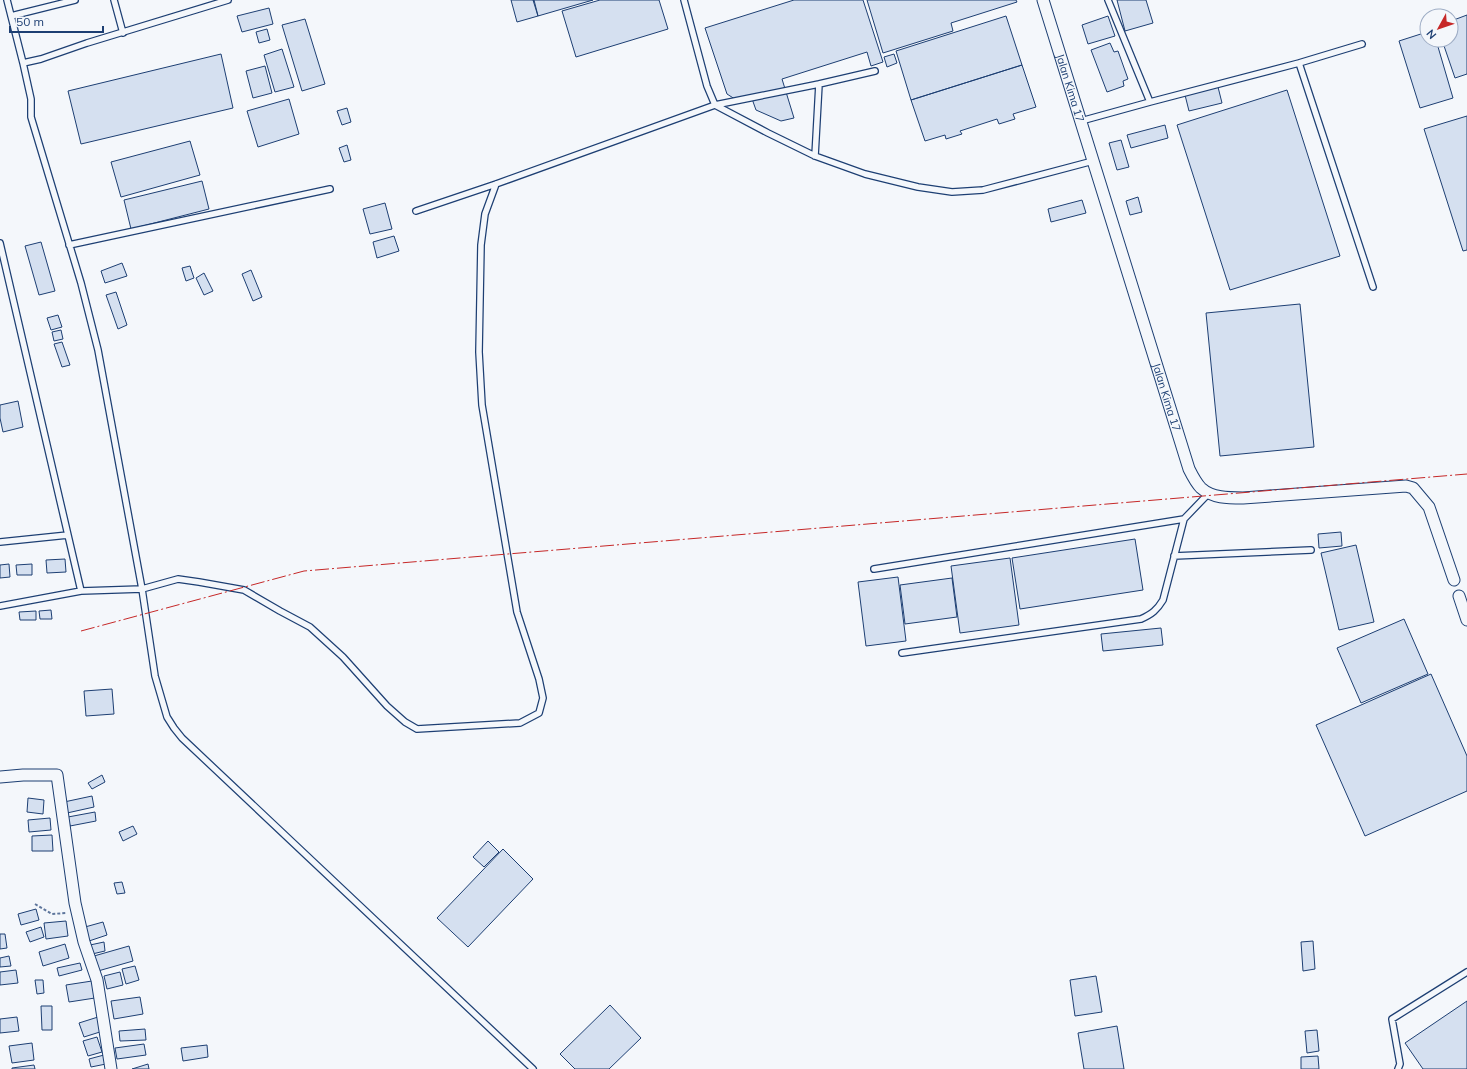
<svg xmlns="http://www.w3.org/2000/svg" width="1467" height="1069" font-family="Mulish,sans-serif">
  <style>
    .building { fill: #d5e0f0; stroke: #1d3f73 }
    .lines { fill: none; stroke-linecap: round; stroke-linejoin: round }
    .service-casing { stroke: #1d3f73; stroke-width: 8 }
    .minor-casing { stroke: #1d3f73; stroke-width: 13 }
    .path { stroke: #5e769c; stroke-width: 2; stroke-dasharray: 3 2; stroke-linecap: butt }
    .service { stroke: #f4f7fb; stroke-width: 5.5 }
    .minor { stroke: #f4f7fb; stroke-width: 11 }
    .power { stroke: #c62828; stroke-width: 1; stroke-dasharray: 14 3 2 3; stroke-linecap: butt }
    .labels { text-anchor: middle; stroke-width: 3; stroke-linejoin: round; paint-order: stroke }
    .street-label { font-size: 11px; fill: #1d3f73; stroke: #f4f7fb }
  </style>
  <rect width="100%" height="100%" fill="#f4f7fb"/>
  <path class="building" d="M511,0H534L538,16L517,22Z
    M533,0H593L538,16Z
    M600,0H659L668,29L576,57L562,11Z
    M794,0H863L883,62L871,66L867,52L782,79L794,118L781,121L756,110L751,96L738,101L727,94L705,28Z
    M867,0H1016L1017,2L951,23L953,31L883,53Z
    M1117,0H1146L1153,23L1125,31Z
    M269,8L273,24L242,32L237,16Z
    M1467,15V74L1455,78L1442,40H1451V21Z
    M1006,16L1022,65L911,100L896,51Z
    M1108,16L1115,36L1088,44L1082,25Z
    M305,19L325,84L302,91L282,25Z
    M267,29L270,40L259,43L256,32Z
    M1427,32V40H1436L1453,98L1420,108L1399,41Z
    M1110,43L1114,52L1118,51L1128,79L1123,81L1124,86L1107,92L1091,50Z
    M282,49L294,87L275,92L264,55Z
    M221,54L233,108L81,144L68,91Z
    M894,54L897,63L887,67L884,57Z
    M1022,65L1036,107L1013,114L1015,119L999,124L997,119L960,131L962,134L946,139L945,135L925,141L911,100Z
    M265,66L272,93L253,98L246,71Z
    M1218,87L1222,103L1189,111L1185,95Z
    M1287,90L1340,256L1230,290L1177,125Z
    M289,99L299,134L258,147L247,111Z
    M347,108L351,122L342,125L337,111Z
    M1467,116V250L1463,251L1424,129Z
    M1165,125L1168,138L1131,148L1127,135Z
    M1121,140L1129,167L1117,170L1109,143Z
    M190,141L200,175L121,197L111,162Z
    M347,145L351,160L344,162L339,148Z
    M202,181L209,209L131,229L124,200Z
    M1138,197L1142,212L1130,215L1126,201Z
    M1082,200L1086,213L1051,222L1048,209Z
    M385,203L392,229L370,234L363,209Z
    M394,236L399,251L377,258L373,242Z
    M41,242L55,291L39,295L25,246Z
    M122,263L127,276L105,283L101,271Z
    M190,266L194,278L186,281L182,268Z
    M251,270L262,297L253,301L242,274Z
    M204,273L213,291L204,295L196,278Z
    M116,292L127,325L118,329L106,295Z
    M1300,304L1314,447L1220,456L1206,313Z
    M58,315L62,327L51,330L47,318Z
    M61,330L63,339L54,341L52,332Z
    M62,342L70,365L62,367L54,344Z
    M18,401L23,427L3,432L0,418V405Z
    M1341,532L1342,546L1319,548L1318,534Z
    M1135,539L1143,590L1020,609L1012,558Z
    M1356,545L1374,622L1339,630L1321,553Z
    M1010,558L1019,625L960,633L951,566Z
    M65,559L66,572L47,573L46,560Z
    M9,564L10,577L0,578V565Z
    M32,564V575H17L16,565Z
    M898,577L906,641L866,646L858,582Z
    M952,578L957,617L905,624L900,585Z
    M51,610L52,619H40L39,611Z
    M36,611V620H20L19,612Z
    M1404,619L1428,674L1361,703L1337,648Z
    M1161,628L1163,645L1103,651L1101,634Z
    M1431,674L1467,756V791L1365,836L1316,725Z
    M112,689L114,714L86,716L84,691Z
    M102,775L105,782L92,789L88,783Z
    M92,796L94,807L67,813L64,802Z
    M28,798L44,800L43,814L27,812Z
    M95,812L96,821L70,826L68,817Z
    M50,818L51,830L29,832L28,820Z
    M133,826L137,834L123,841L119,832Z
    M52,835L53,851H32V836Z
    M488,841L499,852L484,867L473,857Z
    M503,849L533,879L468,947L437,918Z
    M122,882L125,893L117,894L114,883Z
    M36,909L39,920L21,925L18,914Z
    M66,921L68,936L46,939L44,923Z
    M103,922L107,935L89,941L85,927Z
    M41,927L44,937L30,942L26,932Z
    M0,934H5L7,948L0,949Z
    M1313,941L1315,969L1303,971L1301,942Z
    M104,942L105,951L92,954L90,945Z
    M65,944L69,958L43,966L39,952Z
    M129,946L133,961L98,971L94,956Z
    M9,956L11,966L0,967V958Z
    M80,963L82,970L59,976L57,968Z
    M135,966L139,980L126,984L122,969Z
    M16,970L18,983L0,985V972Z
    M120,972L123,985L107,989L104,976Z
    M1096,976L1102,1012L1075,1016L1070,980Z
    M35,980H43L44,993L37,994Z
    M92,981L95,998L69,1002L66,985Z
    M140,997L143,1014L114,1019L111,1001Z
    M1467,1001V1069H1423L1405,1043Z
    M610,1005L641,1038L609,1069H575L560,1054Z
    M41,1006H52V1030H42Z
    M17,1017L19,1031L0,1033V1019Z
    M98,1017L103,1031L84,1037L79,1023Z
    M1117,1026L1124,1069H1084L1078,1033Z
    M145,1029L146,1040L120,1041L119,1031Z
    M1317,1030L1319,1051L1307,1053L1305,1031Z
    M97,1037L102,1052L88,1056L83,1041Z
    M32,1043L34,1060L12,1063L9,1046Z
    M144,1044L146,1055L117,1059L115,1048Z
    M207,1045L208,1057L183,1061L181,1048Z
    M104,1055L106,1064L91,1067L89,1059Z
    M1318,1056L1319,1069H1301V1057Z
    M148,1064L149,1069H132Z
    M34,1065L35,1069H12V1068Z"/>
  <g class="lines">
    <defs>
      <path id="service" d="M7,0L23,63
        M114,0L123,33
        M228,0L87,43L41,59L23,63L31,99V117L81,283L98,350L142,589L155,676L167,717L174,728L182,738L533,1069
        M684,0L707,86L715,105L768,133L815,156L865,174L918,187L952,192L983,190L1093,161
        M11,16L75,0
        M1299,63L1373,287
        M819,84L875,71
        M1150,102L1299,63L1362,44
        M1081,121L1150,102L1108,0
        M416,211L496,184L715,105L819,84L815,156
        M0,243L81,591
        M69,245L330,189
        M0,542L68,535
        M1174,556L1311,550
        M874,569L1184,519L1209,493
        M0,606L81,591L142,589L178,579L199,582L244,590L280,611L310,627L343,657L387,706L405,722L417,729L520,723L539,713L543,698L539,679L517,612L482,405L479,352L481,245L485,214L496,184
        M902,653L1141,619C1152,614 1157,610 1163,600L1184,519
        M1398,1069L1400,1064L1392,1019L1467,972"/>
      <g id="minor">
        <path id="s1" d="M1043,0L1189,469C1192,475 1196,483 1201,488C1212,498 1228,498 1243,498L1406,486L1413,488L1429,507L1454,580"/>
        <path d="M1459,596L1467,620"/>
        <path d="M0,777L23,775H57L75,903L84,942L97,980L111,1069"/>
      </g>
    </defs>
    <use href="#service" class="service-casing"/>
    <use href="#minor" class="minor-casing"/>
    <path class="path" d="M35,904L52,914L66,913"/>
    <use href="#service" class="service"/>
    <use href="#minor" class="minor"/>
    <path class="power" d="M81,631L304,571L1467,474"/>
  </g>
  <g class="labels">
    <g class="street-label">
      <text dy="4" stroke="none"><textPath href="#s1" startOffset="92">Jalan Kima 17</textPath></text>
      <text dy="4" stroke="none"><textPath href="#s1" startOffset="416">Jalan Kima 17</textPath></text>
    </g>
  </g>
  <g transform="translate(1439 28) rotate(230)"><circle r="19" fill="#f4f7fb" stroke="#9eadc5"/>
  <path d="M0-3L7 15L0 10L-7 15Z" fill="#c62828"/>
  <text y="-6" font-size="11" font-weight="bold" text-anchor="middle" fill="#1d3f73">N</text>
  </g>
  <path d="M10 26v6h93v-6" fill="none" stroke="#1d3f73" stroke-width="2"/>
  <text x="16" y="26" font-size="12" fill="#1d3f73" stroke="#f4f7fb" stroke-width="3" paint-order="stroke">50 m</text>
</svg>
